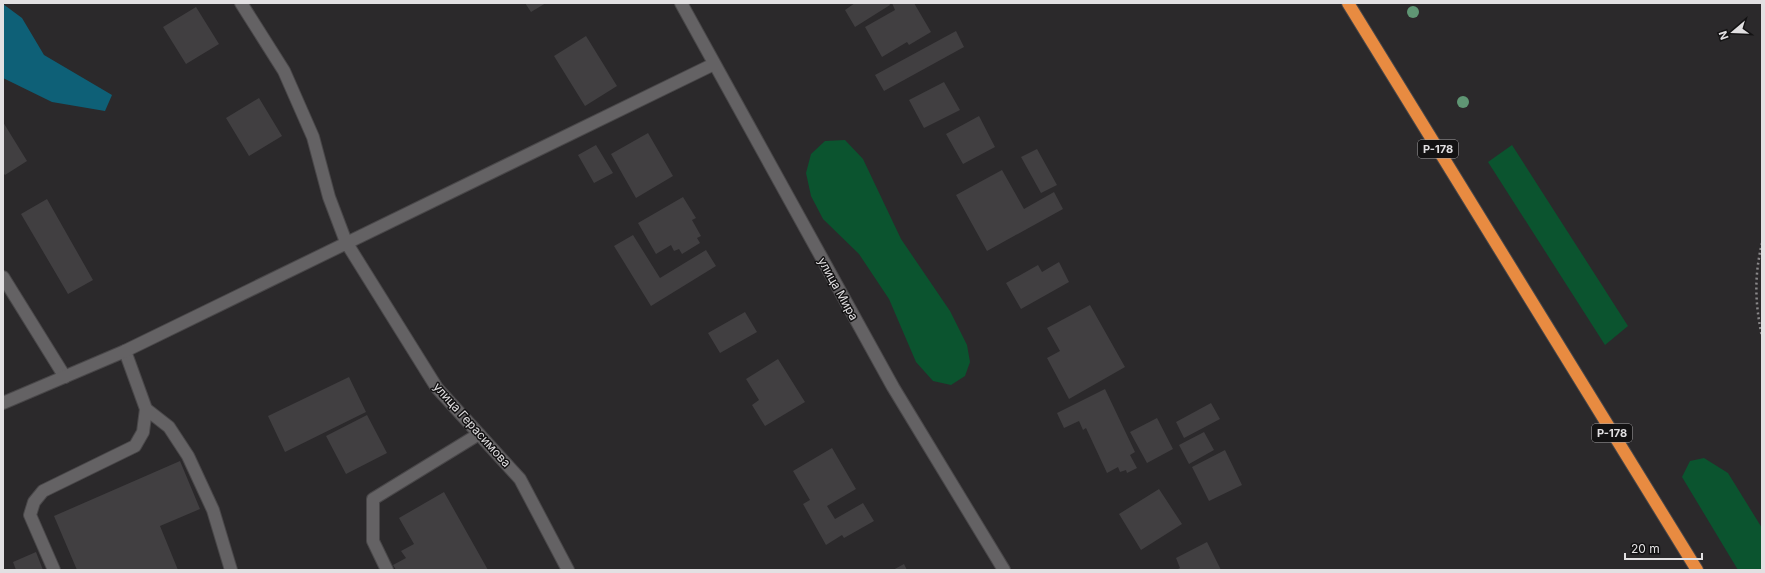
<svg xmlns="http://www.w3.org/2000/svg" width="1765" height="573" font-family="Inter,sans-serif">
  <style>
    .green { fill: #0b542f }
    .water { fill: #0e6077 }
    .building { fill: #413f41 }
    .lines { fill: none; stroke-linecap: round; stroke-linejoin: round }
    .lane-casing { stroke: #494749; stroke-width: 14 }
    .street-casing { stroke: #494749; stroke-width: 14 }
    .highway-casing { stroke: #494749; stroke-width: 14 }
    .path { stroke: #898789; stroke-width: 2.5; stroke-dasharray: 2 3; stroke-linecap: butt }
    .lane { stroke: #646264; stroke-width: 12 }
    .street { stroke: #646264; stroke-width: 12 }
    .highway { stroke: #e88b41; stroke-width: 12 }
    .tree { fill: #5f9674 }
    .labels { text-anchor: middle; stroke-width: 3; stroke-linejoin: round; paint-order: stroke }
    .shield { fill: #131213; stroke: #a4a2a4; stroke-width: 1 }
    .shield-label { font-size: 11px; font-weight: bold; fill: #e2e0e2 }
    .street-label { font-size: 12px; fill: #e2e0e2; stroke: #131213 }
  </style>
  <rect width="100%" height="100%" fill="#2b292b"/>
  <path class="green" d="M845,140L863,159L901,239L950,311L967,345L970,362L965,376L951,385L933,381L916,362L889,299L859,254L823,219L811,196L806,173L811,154L825,141Z
    M1512,145L1628,326L1605,345L1488,162Z
    M1704,458L1728,473L1762,528V570H1738L1682,477L1690,461Z"/>
  <path class="water" d="M3,4L22,18L44,55L112,95L105,111L52,102L3,78Z"/>
  <path class="building" d="M525,3H546L531,12Z
    M855,3H889L890,5L855,27L845,10Z
    M892,3H914L931,32L909,45L907,42L882,57L865,27L895,10Z
    M196,7L219,44L186,64L163,27Z
    M956,31L964,47L884,91L875,75Z
    M586,36L617,86L585,106L554,56Z
    M944,82L960,110L924,128L909,100Z
    M259,98L282,136L249,156L226,118Z
    M979,116L995,147L963,164L946,134Z
    M3,122L27,161L5,175L3,173Z
    M648,133L673,176L636,198L611,154Z
    M596,145L613,173L594,183L578,155Z
    M1037,149L1057,185L1041,193L1021,157Z
    M1002,170L1024,209L1054,192L1063,209L987,251L956,195Z
    M683,197L696,218L692,220L701,236L697,238L700,243L682,254L679,249L674,251L671,245L656,254L638,223Z
    M47,199L93,280L68,294L21,214Z
    M633,235L660,278L706,250L716,266L651,306L614,246Z
    M1059,262L1069,282L1021,309L1006,283L1038,265L1042,272Z
    M1090,305L1125,367L1069,399L1047,358L1060,351L1047,328Z
    M745,312L757,332L720,353L708,333Z
    M778,359L805,402L765,426L752,405L759,400L746,379Z
    M349,377L366,412L285,452L268,416Z
    M1105,389L1135,452L1130,455L1137,468L1127,473L1126,470L1120,472L1118,467L1107,473L1086,428L1083,430L1079,421L1064,428L1057,413Z
    M1211,403L1220,419L1184,438L1176,422Z
    M367,415L387,453L346,474L326,436Z
    M1157,418L1173,449L1147,463L1130,432Z
    M1204,432L1214,450L1189,464L1179,445Z
    M832,448L856,489L827,506L835,519L863,503L874,521L844,538L842,535L826,545L803,504L810,500L793,471Z
    M1225,450L1242,485L1209,501L1192,467Z
    M180,461L200,509L160,526L178,570H77L54,516Z
    M1159,489L1182,524L1141,550L1119,514Z
    M444,492L488,570H396L393,565L406,558L401,551L414,544L399,518Z
    M1207,542L1221,570H1176L1180,568L1176,558Z
    M36,552L43,570H16L13,562Z
    M904,564L907,570H893Z"/>
  <g class="lines">
    <defs>
      <path id="lane" d="M3,277L65,377
        M146,409L169,427L188,456L213,510L231,570
        M54,570L30,515L34,502L43,491L135,446L143,432L146,409L125,351
        M387,570L373,541V499L479,434"/>
      <path id="street" d="M241,3L284,71L313,137L329,197L346,242L437,388L520,479L568,570
        M681,3L893,387L1004,570
        M3,403L125,351L714,64"/>
      <path id="highway" d="M1348,3L1697,570"/>
    </defs>
    <use href="#lane" class="lane-casing"/>
    <use href="#street" class="street-casing"/>
    <use href="#highway" class="highway-casing"/>
    <path class="path" d="M1762,243C1754,277 1755,303 1762,337"/>
    <use href="#lane" class="lane"/>
    <use href="#street" class="street"/>
    <use href="#highway" class="highway"/>
  </g>
  <g class="tree">
    <circle cx="1413" cy="12" r="6"/>
    <circle cx="1463" cy="102" r="6"/>
  </g>
  <g class="labels">
    <g class="shield">
      <rect x="1418" y="140" width="40" height="18" rx="3"/>
      <rect x="1592" y="424" width="40" height="18" rx="3"/>
    </g>
    <g class="shield-label">
      <text x="1438" y="153">Р-178</text>
      <text x="1612" y="437">Р-178</text>
    </g>
    <g class="street-label">
      <text transform="translate(838 289) rotate(61)" y="4">улица Мира</text>
      <text transform="translate(472 425) rotate(48)" y="4">улица Герасимова</text>
    </g>
  </g>
  <rect width="1765" height="573" fill="none" stroke="#e2e0e2" stroke-width="8"/>
  <g transform="translate(1733 32) rotate(251)" stroke="#131213" stroke-width="3" paint-order="stroke">
  <path d="M0-3L7 15L0 10L-7 15Z" fill="#e2e0e2"/>
  <text y="-6" font-size="11" font-weight="bold" text-anchor="middle" fill="#e2e0e2">N</text>
  </g>
  <path d="M1625 553v6h77v-6" fill="none" stroke="#e2e0e2" stroke-width="2"/>
  <text x="1631" y="553" font-size="12" fill="#e2e0e2" stroke="#131213" stroke-width="3" paint-order="stroke">20 m</text>
</svg>
